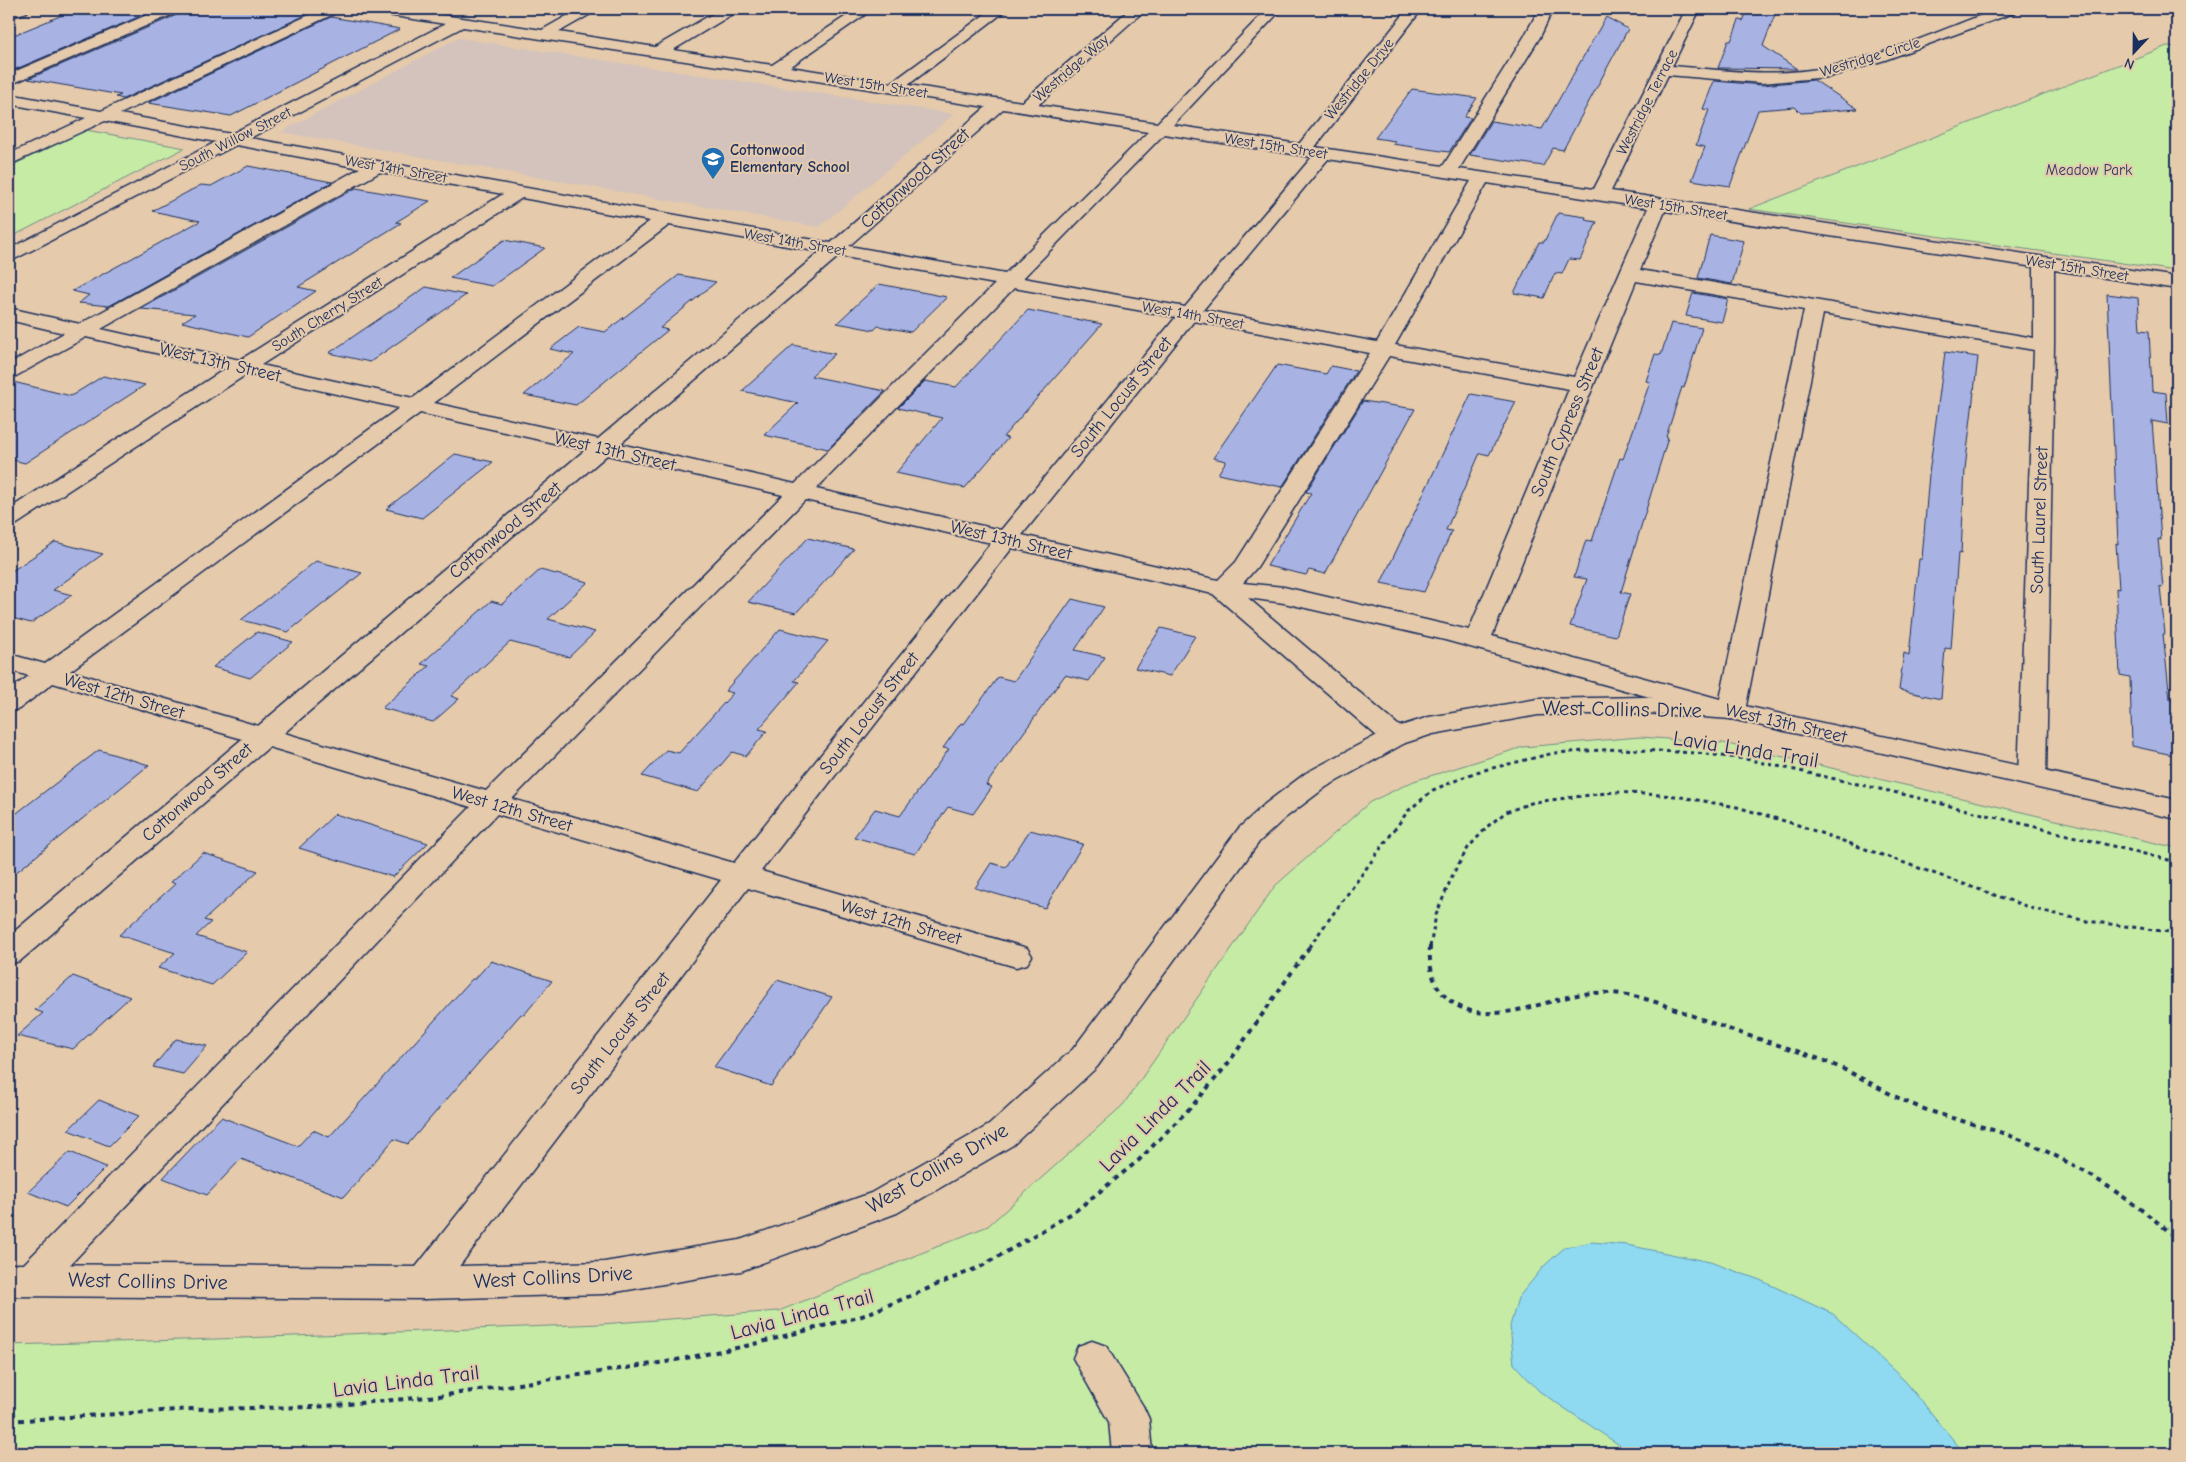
<svg xmlns="http://www.w3.org/2000/svg" width="2186" height="1462" font-family="'Comic Neue',sans-serif">
  <style>
    .built { fill: #d3c3bc }
    .green { fill: #c6eba5; stroke: #708d82 }
    .water { fill: #8fdaf0; stroke: #6196b6 }
    .building { fill: #a8b3e3; stroke: #1b2f5e }
    .lines { fill: none; stroke-linecap: round; stroke-linejoin: round }
    .minor-casing { stroke: #1b2f5e; stroke-width: 3 }
    .major-casing { stroke: #1b2f5e; stroke-width: 3 }
    .path-far1 { stroke: #1b2f5e; stroke-width: 3; stroke-dasharray: 4 4; stroke-linecap: butt }
    .path { stroke: #1b2f5e; stroke-width: 4; stroke-dasharray: 5 5; stroke-linecap: butt }
    .minor { fill: #e5caac; fill-rule: evenodd }
    .major { fill: #e5caac; fill-rule: evenodd }
    .labels { text-anchor: middle; stroke-width: 4; stroke-linejoin: round; paint-order: stroke }
    .far-street-label { font-size: 15px; fill: #1b2f5e; stroke: #e5caac }
    .far-poi-label { font-size: 15px; font-weight: bold; fill: #1b2f5e; stroke: #e5caac; text-anchor: start }
    .far-park-label { font-size: 15px; fill: #243862; stroke: #e5caac }
    .street-label { font-size: 18px; fill: #1b2f5e; stroke: #e5caac }
    .near-street-label { font-size: 21px; fill: #1b2f5e; stroke: #e5caac }
  </style>
  <rect width="100%" height="100%" fill="#e5caac"/>
  <filter id="ink" filterUnits="userSpaceOnUse"><feTurbulence type="fractalNoise" baseFrequency=".02" numOctaves="2"/><feDisplacementMap in="SourceGraphic" scale="10" xChannelSelector="R" yChannelSelector="G"/><feConvolveMatrix kernelMatrix="1 2 1 2 8 2 1 2 1" color-interpolation-filters="sRGB"/></filter>
  <g filter="url(#ink)">
    <path class="built" d="M458,38L954,114L819,227L281,132Z"/>
    <path class="green" d="M2167,46L2177,47V271L1749,209Z
      M86,130L185,148L9,238V167Z
      M1640,737L1723,743L2177,848V1453H9V1345L217,1339L601,1324L779,1311L988,1226L1123,1105L1275,886L1370,802L1414,781L1523,747Z"/>
    <path class="water" d="M1591,1242L1627,1245L1710,1262L1760,1280L1833,1314L1905,1381L1964,1453H1631L1539,1391L1514,1364L1510,1326L1518,1298L1544,1266L1564,1248Z"/>
    <path class="building" d="M77,9H157L9,72V37Z
      M182,9H277L308,14L123,99L116,97L121,95L28,79L179,14Z
      M1748,9H1777L1763,46L1797,69L1718,68L1728,41H1731L1739,20L1743,21Z
      M331,17L400,29L231,116L148,103Z
      M1606,17L1628,29L1563,150L1553,148L1543,166L1470,155L1491,121L1542,129Z
      M1814,80L1858,109L1801,113L1795,107L1758,110L1730,186L1692,180L1705,147L1696,145L1709,110L1703,109L1714,81L1762,85Z
      M1412,89L1477,98L1464,117L1471,118L1449,152L1392,144L1395,141L1375,138Z
      M248,166L332,182L109,306L79,303L89,295L72,291L200,221L152,211L201,185L211,186Z
      M356,188L430,201L396,222L401,223L298,287L316,291L248,337L182,322L195,314L141,309Z
      M1558,213L1586,217L1585,220L1597,222L1580,260L1569,259L1562,274L1555,273L1544,298L1514,293L1539,242H1544Z
      M1710,235L1744,241L1732,284L1698,278Z
      M504,240L545,248L492,286L450,278Z
      M679,275L716,282L660,328L668,330L576,405L524,395L574,354L550,349L579,327L605,332Z
      M879,284L947,297L911,332L878,326L874,330L837,323Z
      M426,287L466,295L370,362L329,353Z
      M1693,293L1728,299L1722,322L1686,316Z
      M2107,294L2138,298L2140,330L2149,331L2152,391L2166,393L2168,424L2152,421L2161,540L2158,539L2163,587L2160,586L2165,634H2163L2170,699L2177,700V756L2132,746L2130,677L2120,675L2116,588L2119,589L2116,543L2118,544Z
      M1028,310L1102,324L1003,437L1008,438L965,488L896,473L942,418L898,408L925,381L956,387Z
      M1671,323L1702,328L1684,388L1682,387L1666,437L1668,438L1621,592L1630,594L1616,636L1570,626L1587,579L1574,577L1586,540L1592,541L1620,458L1623,459L1650,382L1646,381L1655,354L1661,355Z
      M793,345L835,354L811,376L885,391L828,449L764,435L798,403L742,391Z
      M1945,352L1978,357L1965,469L1961,554L1958,553L1951,649L1945,648L1941,699L1899,690L1904,653L1909,655L1919,559H1922L1929,474Z
      M1277,365L1326,374L1331,366L1356,371L1282,487L1218,474L1226,461L1213,458Z
      M103,376L145,385L25,463L9,459V381L71,396Z
      M1471,394L1516,402L1489,455L1480,453L1446,530L1452,531L1424,592L1381,583Z
      M1363,401L1415,409L1325,574L1309,570L1306,575L1267,566L1311,493L1306,492Z
      M455,454L493,462L422,518L386,509Z
      M808,538L854,549L796,613L748,602Z
      M55,542L103,554L53,590L72,595L31,623L12,618L9,620V573Z
      M316,561L362,573L288,632L241,620Z
      M540,570L588,582L548,619L595,632L569,657L510,642L451,696L459,699L433,722L382,708L429,666L421,664L491,601L502,604Z
      M1072,599L1104,607L1075,650L1105,657L1089,681L1065,675L986,785L992,787L973,814L948,807L915,854L854,837L875,809L900,816L949,749L943,748L961,723L964,724L998,677L1014,681Z
      M1161,628L1195,636L1170,676L1135,668Z
      M780,629L828,641L794,681L799,682L759,729L767,731L746,756L732,752L698,792L642,776L666,750L679,753L733,693L725,691Z
      M257,632L293,642L250,678L213,667Z
      M99,750L149,765L9,878V819Z
      M335,814L428,843L393,877L299,848Z
      M1030,830L1083,844L1045,908L975,888L991,863L1006,867Z
      M203,853L258,871L204,920L211,922L196,936L247,952L212,985L158,968L175,953L119,935L175,884L171,882Z
      M491,961L552,981L524,1015L521,1014L408,1144L394,1139L344,1197L241,1159L207,1195L163,1178L221,1117L298,1146L313,1130L329,1137L472,979H475Z
      M73,976L130,997L73,1049L17,1036L43,1013L35,1010Z
      M777,980L832,997L771,1086L714,1067Z
      M176,1039L207,1046L183,1074L153,1067Z
      M99,1100L139,1116L109,1146L68,1130Z
      M70,1152L106,1167L66,1207L28,1192Z"/>
    <g class="lines">
      <defs>
        <path id="minor" d="M9,9H29L27,12L9,18Z
          M161,9H180L178,12L9,85V74Z
          M322,9H340L338,12L120,114L231,134L445,24L375,13L368,9H402L542,30L579,9H596L594,12L559,32L655,47L721,9H738L736,12L673,50L772,65L857,9H873L790,67L891,83L992,9H1008L908,85L1022,102L1130,9H1146L1038,105L1157,123L1267,9H1282L1173,125L1299,144L1408,9H1422L1315,147L1443,166L1524,37L1539,9H1553L1540,37L1459,169L1594,189L1686,9H1700L1672,66C1724,70 1777,78 1828,67C1885,56 1943,29 1998,9H2018L2016,12L1885,60L1829,77L1762,83L1668,75L1611,191L2177,277V289L2054,270V346L2046,777L2042,783L2032,786L2022,783L2018,777L2034,350L1823,314L1745,711L1741,717L1731,719L1721,717L1445,640L1284,603L1248,598L1405,731L1409,737L1405,743L1395,746L1385,743L1213,594L1012,548L761,871L1027,948L1032,956L1027,964L1016,967L748,888L438,1294L425,1299L412,1294L406,1283L412,1272L721,880L497,814L45,1291L32,1296L19,1291L13,1280L19,1269L471,807L269,747L20,961L9,964V936L242,739L53,683L19,709L9,711V690L29,676L9,670V654L45,664L399,408L247,374L17,524L9,526V509L225,369L86,337L16,376L9,378V364L64,333L9,320V308L80,324L360,168L236,145L9,262V249L216,142L105,121L9,165V154L86,118L9,104V94L101,111ZM463,27L986,107L831,243L250,138ZM1003,109L1148,132L1005,274L849,246ZM1164,134L1312,157L1185,307L1023,278ZM1328,159L1471,181L1377,342L1203,310ZM380,172L503,194L240,360L101,329ZM1487,183L1648,208L1574,377L1395,345ZM522,198L650,221L413,398L261,365ZM1665,211L2034,267V338L1640,270ZM669,225L820,252L598,439L434,403ZM839,256L995,284L795,484L620,444ZM1636,281L1804,310L1720,699L1492,636ZM1014,288L1176,317L1001,530L816,489ZM1194,321L1370,353L1236,562L1218,580L1022,535ZM1389,356L1569,389L1469,630L1284,587L1243,583L1257,567ZM420,413L585,450L258,726L70,671ZM607,455L783,495L486,791L284,733ZM805,500L991,543L734,863L512,799Z
          M1092,1341L1106,1346L1143,1406L1149,1419L1152,1453H1112L1109,1422L1073,1358L1078,1346Z"/>
        <path id="major" d="M1645,697L1731,703L2177,800V819L1731,719L1645,713L1538,715L1433,734L1405,743L1326,787L1285,818L1259,842L1097,1067L1013,1145L897,1213L754,1266L741,1271L604,1294L425,1299L9,1296V1264L425,1267L604,1262L740,1240L871,1193L989,1125L1073,1049L1239,828L1265,804L1306,773L1385,731L1429,717L1538,699Z"/>
      </defs>
      <use href="#minor" class="minor-casing"/>
      <use href="#major" class="major-casing"/>
      <path class="path-far1" d="M1309,947L1408,811L1433,790L1476,772L1554,753L1620,749L1697,753L1746,759L1902,794L2177,862
        M1430,947L1436,915L1453,874L1468,848L1488,826L1506,812L1534,802L1615,792L1675,796L1737,807L1798,825L2034,909L2087,921L2177,933"/>
      <path class="path" d="M1430,946C1429,963 1431,980 1443,994C1477,1032 1536,1003 1577,995C1594,992 1611,992 1628,995C1657,1000 1684,1013 1712,1023C1751,1038 1791,1047 1829,1063C1857,1074 1882,1091 1909,1103C1944,1118 1983,1125 2019,1139C2077,1163 2129,1198 2177,1238
        M9,1421L192,1409L314,1407L439,1396L666,1362L746,1346L862,1316L982,1266L1074,1212L1139,1160L1193,1105L1227,1065L1310,946"/>
      <use href="#minor" class="minor"/>
      <use href="#major" class="major"/>
    </g>
  </g>
  <defs>
    <symbol id="school-pin" viewBox="-11 -11 22 30"><path d="M0 17L-7.5 6A9.5 9.5 0 1 1 7.5 6Z" fill="#1f6fb2" stroke="#e5caac"/><path d="M0-5L7-2L0 1L-7-2ZM-4 1L0 2.5L4 1V4Q0 6-4 4Z" fill="#fff"/></symbol>
  </defs>
  <g fill-rule="evenodd">
    <use href="#school-pin" x="699" y="145" width="28" height="38"/>
  </g>
  <g class="labels">
    <g class="far-street-label">
      <text transform="translate(1870 57) rotate(-17)" y="5">Westridge Circle</text>
      <text transform="translate(1071 68) rotate(-41)" y="5">Westridge Way</text>
      <text transform="translate(1359 79) rotate(-51)" y="5">Westridge Drive</text>
      <text transform="translate(876 85) rotate(9)" y="5">West 15th Street</text>
      <text transform="translate(1647 102) rotate(-63)" y="5">Westridge Terrace</text>
      <text transform="translate(235 139) rotate(-27)" y="5">South Willow Street</text>
      <text transform="translate(1276 146) rotate(9)" y="5">West 15th Street</text>
      <text transform="translate(396 169) rotate(10)" y="5">West 14th Street</text>
      <text transform="translate(1676 207) rotate(9)" y="5">West 15th Street</text>
      <text transform="translate(795 242) rotate(10)" y="5">West 14th Street</text>
      <text transform="translate(2077 268) rotate(9)" y="5">West 15th Street</text>
      <text transform="translate(327 314) rotate(-32)" y="5">South Cherry Street</text>
      <text transform="translate(1193 315) rotate(10)" y="5">West 14th Street</text>
    </g>
    <g class="far-poi-label">
      <text x="730" y="155">Cottonwood<tspan x="730" dy="17">Elementary School</tspan></text>
    </g>
    <g class="far-park-label">
      <text x="2089" y="175">Meadow Park</text>
    </g>
    <g class="street-label">
      <text transform="translate(915 178) rotate(-42)" y="6">Cottonwood Street</text>
      <text transform="translate(220 362) rotate(13)" y="6">West 13th Street</text>
      <text transform="translate(1121 397) rotate(-51)" y="6">South Locust Street</text>
      <text transform="translate(1567 422) rotate(-67)" y="6">South Cypress Street</text>
      <text transform="translate(615 451) rotate(13)" y="6">West 13th Street</text>
      <text transform="translate(2039 520) rotate(-88)" y="6">South Laurel Street</text>
      <text transform="translate(505 530) rotate(-40)" y="6">Cottonwood Street</text>
      <text transform="translate(1011 540) rotate(13)" y="6">West 13th Street</text>
      <text transform="translate(124 696) rotate(16)" y="6">West 12th Street</text>
      <text transform="translate(869 713) rotate(-52)" y="6">South Locust Street</text>
      <text transform="translate(1786 723) rotate(13)" y="6">West 13th Street</text>
      <text transform="translate(197 792) rotate(-41)" y="6">Cottonwood Street</text>
      <text transform="translate(512 809) rotate(16)" y="6">West 12th Street</text>
      <text transform="translate(901 922) rotate(16)" y="6">West 12th Street</text>
      <text transform="translate(620 1033) rotate(-52)" y="6">South Locust Street</text>
    </g>
    <g class="near-street-label">
      <text transform="translate(1622 709) rotate(1)" y="7">West Collins Drive</text>
      <text transform="translate(1746 749) rotate(9)" y="7">Lavia Linda Trail</text>
      <text transform="translate(1155 1116) rotate(-45)" y="7">Lavia Linda Trail</text>
      <text transform="translate(937 1168) rotate(-30)" y="7">West Collins Drive</text>
      <text transform="translate(553 1277) rotate(-3)" y="7">West Collins Drive</text>
      <text transform="translate(148 1281) rotate(1)" y="7">West Collins Drive</text>
      <text transform="translate(802 1314) rotate(-15)" y="7">Lavia Linda Trail</text>
      <text transform="translate(406 1381) rotate(-7)" y="7">Lavia Linda Trail</text>
    </g>
  </g>
  <rect width="2186" height="1462" fill="none" stroke="#e5caac" stroke-width="30"/>
  <rect x="15" y="15" width="2156" height="1432" fill="none" stroke="#1b2f5e" stroke-width="2" filter="url(#ink)"/>
  <g transform="translate(2134 52) rotate(202)" stroke="#e5caac" stroke-width="4" paint-order="stroke">
  <path d="M0-4L9 19L0 12L-9 19Z" fill="#1b2f5e"/>
  <text y="-8" font-size="14" font-weight="bold" text-anchor="middle" fill="#1b2f5e">N</text>
  </g>
</svg>
